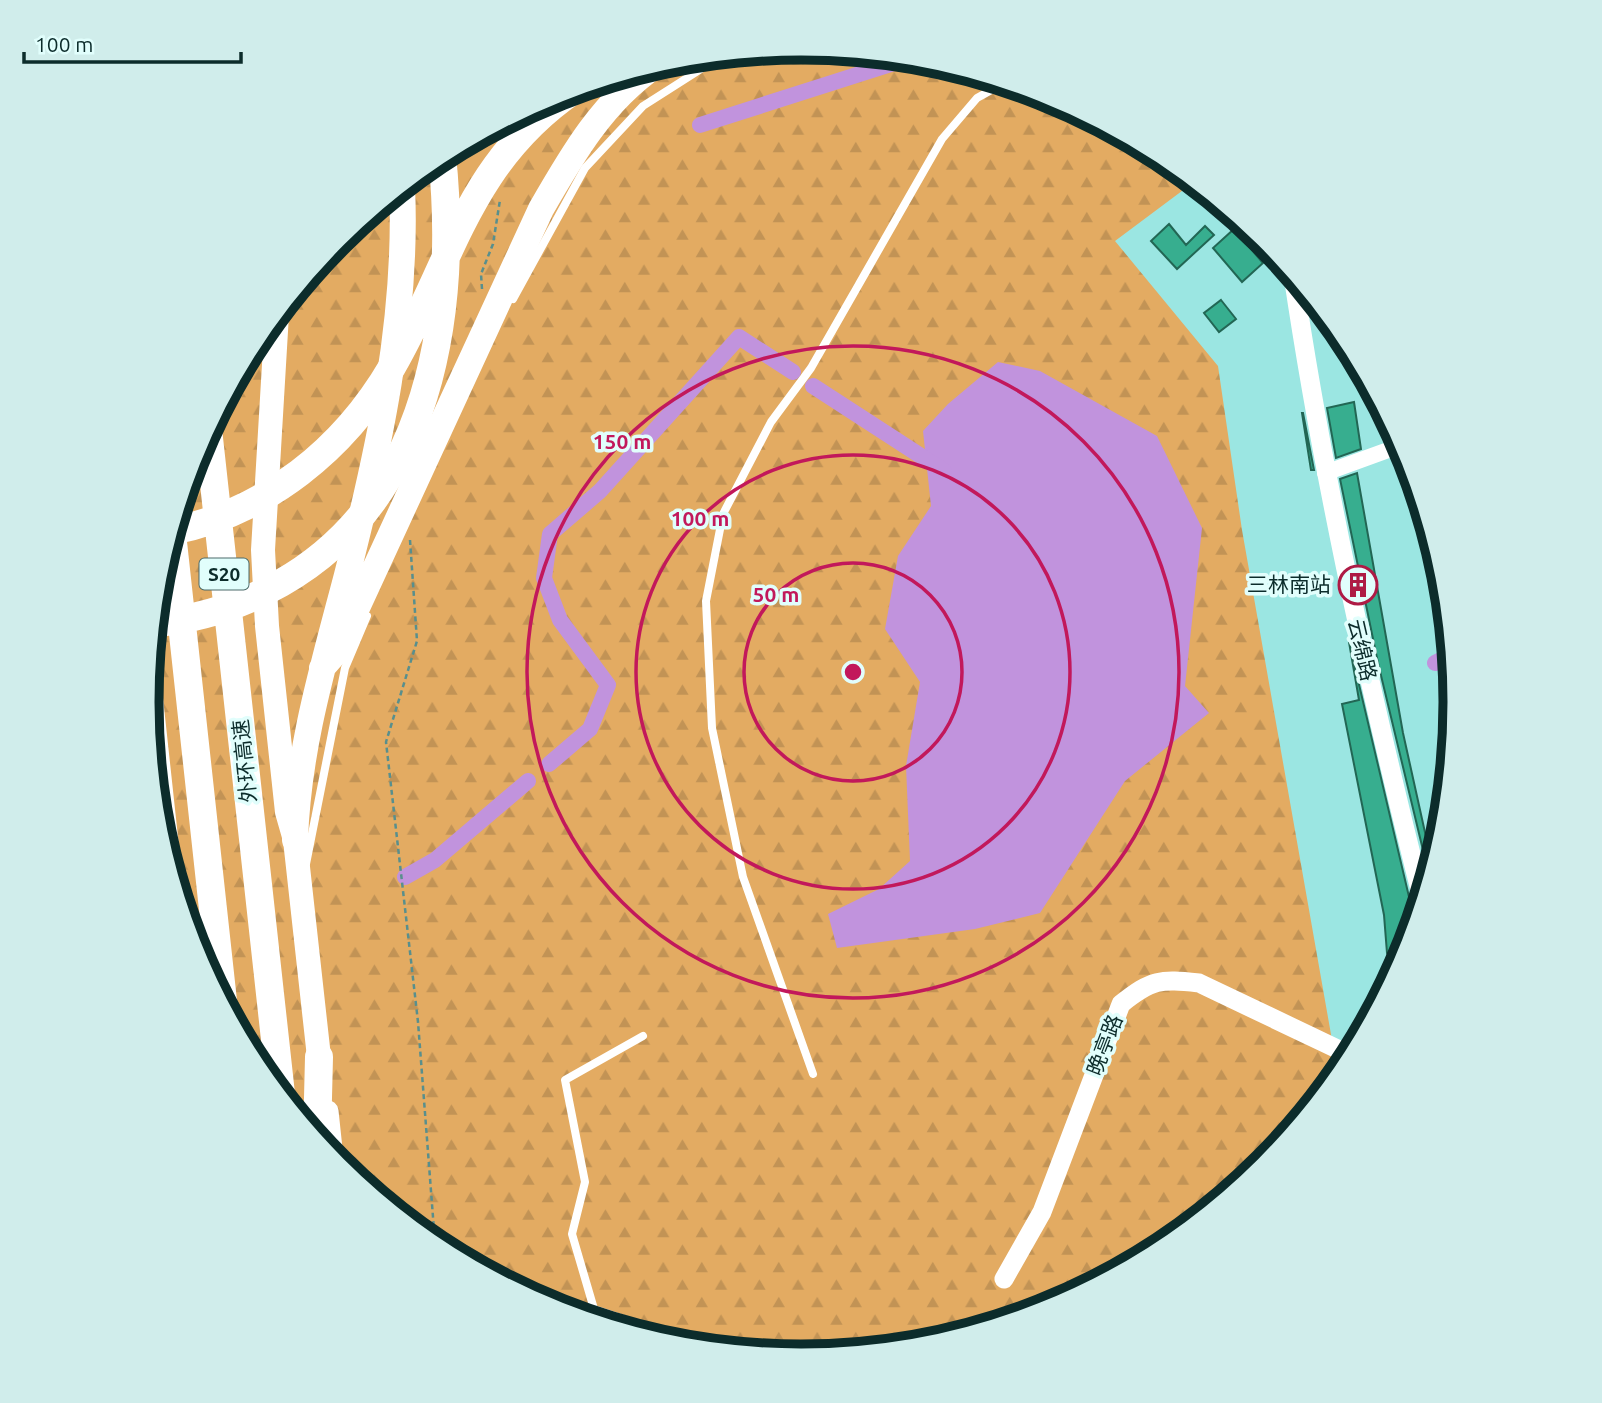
<svg xmlns="http://www.w3.org/2000/svg" width="1602" height="1403" font-family="Ubuntu,'Noto Sans SC',sans-serif">
  <style>
    .forest { fill: url(#forest-firs) }
    .water { fill: #c193dd }
    .lines { fill: none; stroke-linecap: round; stroke-linejoin: round }
    .canal { stroke: #c193dd; stroke-width: 16 }
    .building { fill: #37ae8f; stroke: #226654; stroke-width: 2 }
    .path { stroke: #588f8d; stroke-width: 2.5; stroke-dasharray: 5 3.5; stroke-linecap: butt }
    .service { stroke: #fff; stroke-width: 8 }
    .minor { stroke: #fff; stroke-width: 16 }
    .tertiary { stroke: #fff; stroke-width: 19 }
    .secondary { stroke: #fff; stroke-width: 21 }
    .primary { stroke: #fff; stroke-width: 24 }
    .trunk { stroke: #fff; stroke-width: 26 }
    .motorway { stroke: #fff; stroke-width: 28 }
    .ring { fill: none; stroke: #c2185b; stroke-width: 3.5 }
    .labels { text-anchor: middle; stroke-width: 7; stroke-linejoin: round; paint-order: stroke }
    .shield { fill: #e1fefc; stroke: #4c6b6a; stroke-width: 2 }
    .shield-label { font-size: 19px; font-weight: bold; fill: #0c2c2b }
    .poi-label { font-size: 21px; fill: #0c2c2b; stroke: #e1fefc; text-anchor: end }
    .street-label { font-size: 21px; fill: #0c2c2b; stroke: #e1fefc }
    .rim { fill: none; stroke: #0c2c2b; stroke-width: 9 }
    .centre { fill: #c2185b; stroke: #e1fefc; stroke-width: 3.5 }
    .ring-label { font-size: 21px; text-anchor: middle; font-weight: bold; fill: #c2185b; stroke: #e1fefc; stroke-width: 7; stroke-linejoin: round; paint-order: stroke }
  </style>
  <defs>
    <pattern id="forest-firs" width="22" height="20" patternUnits="userSpaceOnUse" patternTransform="scale(1.75)"><rect width="22" height="20" fill="#e3ab62"/><path d="M5 1l3.5 6h-7zM16 11l3.5 6h-7z" fill="#c29355"/></pattern>
  </defs>
  <rect width="100%" height="100%" fill="#9be6e2"/>
  <path class="forest" d="M801,47C843,51 888,52 929,60C1017,78 1125,125 1194,182L1115,241L1218,366L1242,530L1338,1074L1263,1164L1164,1246L1051,1306L928,1343L801,1356L673,1343L550,1306L437,1245L338,1164L257,1065L220,996L183,909L159,829L147,701L159,573L197,451L257,338L339,239L438,157L551,97L674,60Z"/>
  <path class="water" d="M998,362L1040,371L1157,436L1202,528L1185,686L1209,713L1125,781L1040,913L975,929L837,948L828,914L879,889L910,861L906,766L920,682L885,629L898,556L931,506L923,431L948,404Z"/>
  <g class="lines">
    <path class="canal" d="M700,125L910,58
      M813,386L944,471
      M1435,663L1451,655
      M549,764L590,729L608,685L560,620L544,578L550,534L600,491L739,337L793,372
      M405,877L435,860L528,781"/>
  </g>
  <path class="building" d="M1169,224L1186,245L1205,226L1214,235L1177,269L1151,241Z
    M1234,229L1263,263L1242,282L1213,248Z
    M1221,300L1236,319L1219,332L1204,313Z
    M1354,402L1361,449L1336,458L1327,408Z
    M1302,413H1303L1314,470H1311Z
    M1357,473L1403,733L1432,864L1429,875L1378,663L1340,479Z
    M1349,642L1410,901L1418,910L1405,952L1395,971L1387,953L1384,915L1342,704L1359,700Z"/>
  <g class="lines">
    <path class="path" d="M489,130L493,139
      M482,289L481,274L493,244L500,200
      M410,540L417,641L386,742L418,1022L435,1243"/>
    <path class="service" d="M513,299L585,168L643,106L723,55
      M306,864L345,668L367,616
      M813,1074L743,877L712,728L706,601L723,514L771,422L811,368L942,139L977,98L1004,83
      M636,1332V1323L594,1309L572,1234L585,1182L565,1080L643,1036"/>
    <path class="minor" d="M1325,473L1402,445"/>
    <path class="tertiary" d="M1293,275C1324,485 1370,692 1422,898
      M1004,1279L1042,1212L1121,1004C1152,979 1160,979 1199,983L1350,1055"/>
    <path class="secondary" d="M328,1111L333,1158"/>
    <path class="primary" d="M277,314L263,550L267,626L287,812L295,840L319,1057
      M149,680L168,856"/>
    <path class="trunk" d="M322,668L337,651L541,209C572,155 603,101 656,65
      M295,840C298,748 324,663 347,575C379,450 408,317 402,186"/>
    <path class="motorway" d="M208,429L281,1094
      M172,531C267,512 344,449 392,367C452,263 467,163 574,90
      M172,533L223,1001
      M155,623C199,619 242,605 281,583C431,498 458,312 442,155
      M317,1138L319,1057"/>
  </g>
  <g class="ring">
    <circle cx="853" cy="672" r="109"/>
    <circle cx="853" cy="672" r="217"/>
    <circle cx="853" cy="672" r="326"/>
  </g>
  <defs>
    <symbol id="building-ring" viewBox="-11 -11 22 22"><circle r="9.5" fill="#e1fefc" stroke="#ae1b45" stroke-width="1.5"/><path d="M-4-6H4V6H1V3H-1V6H-4ZM-2.5-4.3h1.7v1.8h-1.7ZM.8-4.3h1.7v1.8H.8ZM-2.5-1h1.7V.8h-1.7ZM.8-1h1.7V.8H.8Z" fill="#ae1b45"/></symbol>
  </defs>
  <g fill-rule="evenodd">
    <use href="#building-ring" x="1336" y="563" width="44" height="44"/>
  </g>
  <g class="labels">
    <rect class="shield" x="199.5" y="558.5" width="49" height="31" rx="5"/>
    <g class="shield-label">
      <text x="224" y="581">S20</text>
    </g>
    <g class="poi-label">
      <text x="1331" y="592">三林南站</text>
    </g>
    <g class="street-label">
      <text transform="translate(1362 650) rotate(77)" y="7">云绵路</text>
      <text transform="translate(245 761) rotate(-96)" y="7">外环高速</text>
      <text transform="translate(1105 1045) rotate(-69)" y="7">晚亭路</text>
    </g>
  </g>
  <path d="M0 0H1602V1403H0ZM159 702a642 642 0 1 1 1284 0a642 642 0 1 1-1284 0Z" fill="#d0edeb" fill-rule="evenodd"/>
  <path class="rim" d="M159 702a642 642 0 1 1 1284 0a642 642 0 1 1-1284 0Z"/>
  <circle cx="853" cy="672" r="10" class="centre"/>
  <g class="ring-label">
    <text x="622" y="449">150 m</text>
    <text x="700" y="526">100 m</text>
    <text x="776" y="602">50 m</text>
  </g>
  <path d="M24 52v10h217v-10" fill="none" stroke="#0c2c2b" stroke-width="3.5"/>
  <text x="35" y="52" font-size="21" fill="#0c2c2b" stroke="#e1fefc" stroke-width="5" paint-order="stroke">100 m</text>
</svg>
